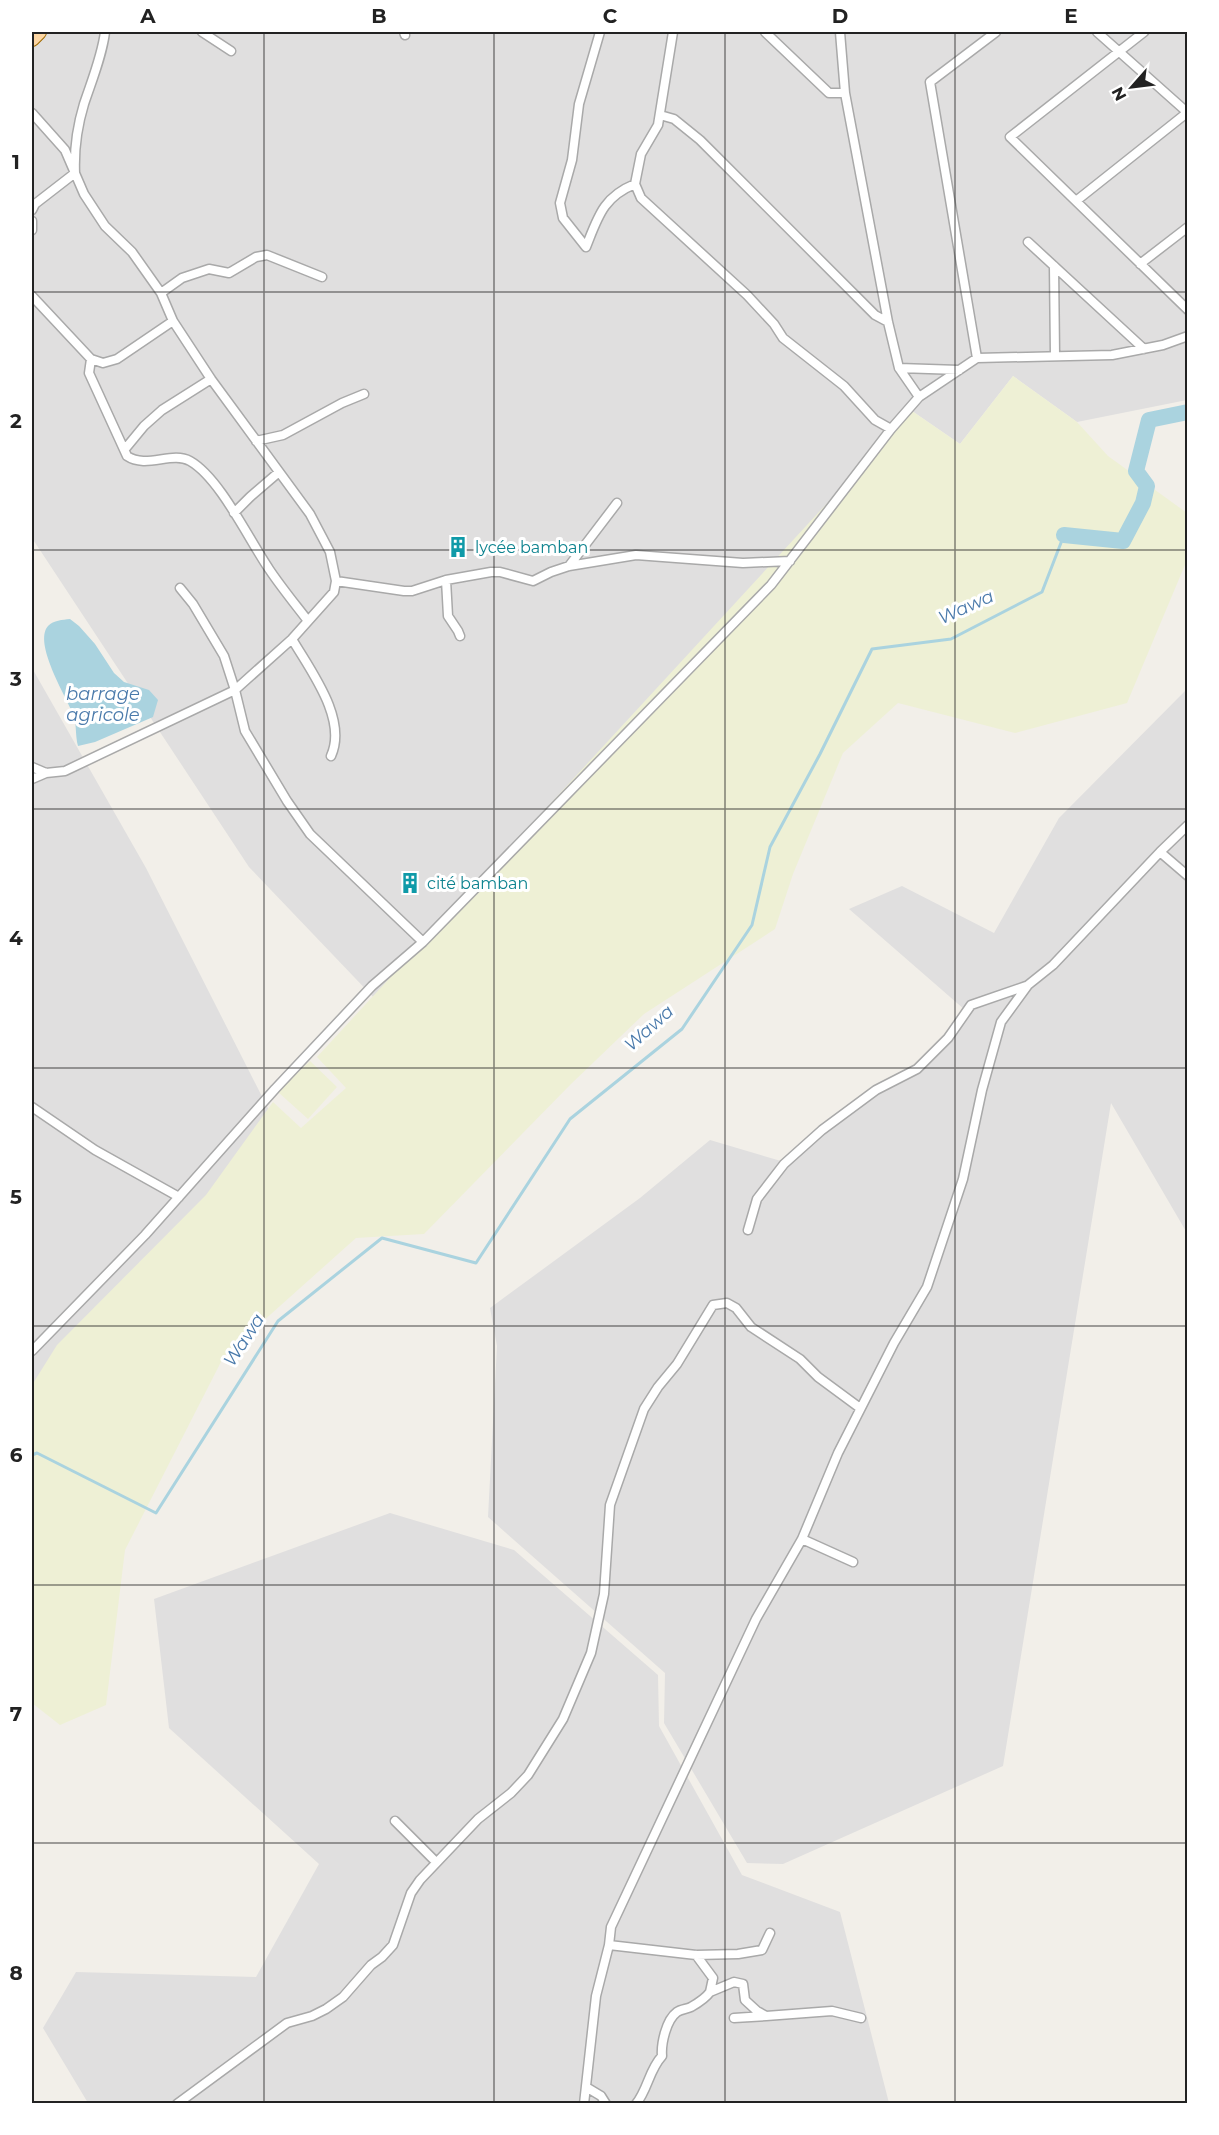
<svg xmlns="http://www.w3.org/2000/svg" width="1219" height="2135" font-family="Montserrat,sans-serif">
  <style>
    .residential { fill: #e0dfdf }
    .farmland { fill: #eef0d5 }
    .water { fill: #aad3df }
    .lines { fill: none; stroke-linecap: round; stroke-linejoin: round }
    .stream { stroke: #aad3df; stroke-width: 3 }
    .river { stroke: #aad3df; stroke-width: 16 }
    .minor-casing { stroke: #a9a9a9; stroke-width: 11 }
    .primary-casing { stroke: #a06b00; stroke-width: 16 }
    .minor { stroke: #fff; stroke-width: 8 }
    .primary { stroke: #fcd6a4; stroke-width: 14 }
    .grid { fill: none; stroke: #222; stroke-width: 1.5; stroke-opacity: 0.55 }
    .labels { text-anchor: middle; stroke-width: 6; stroke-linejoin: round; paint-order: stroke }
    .culture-label { font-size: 16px; fill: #0d838f; stroke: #fff; text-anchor: start }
    .water-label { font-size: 18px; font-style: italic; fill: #4a7aab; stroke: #fff }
    .neatline { fill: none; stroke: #222; stroke-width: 2 }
    .grid-label { font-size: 20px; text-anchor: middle; font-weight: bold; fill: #222 }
  </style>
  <rect width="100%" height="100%" fill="#f2efe9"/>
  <path class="residential" d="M32,32H1187V400L1077,422L1013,376L960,444L912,411L376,1000L249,867L32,538Z
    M32,668L146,868L312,1195L32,1439Z
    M1187,689V1233L1111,1103L1003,1766L783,1864L747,1863L664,1723L665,1673L488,1517L497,1346L490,1308L640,1198L710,1140L781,1161L949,1043L965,1010L849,909L902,886L994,933L1059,818Z
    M390,1513L514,1550L658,1675L659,1726L742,1875L840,1912L889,2103H88L43,2028L76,1972L256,1977L319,1864L169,1728L154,1599Z"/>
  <path class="farmland" d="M1013,376L1077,422L1108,456L1187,513V560L1127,703L1015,733L898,703L843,753L793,874L775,929L644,1014L571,1084L424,1234L356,1238L224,1356L125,1550L106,1705L60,1725L32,1703V1385L57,1345L206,1195L273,1102L301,1128L346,1088L317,1057L912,411L960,444Z
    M310,1061L337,1087L308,1119L278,1092Z"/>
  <path class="water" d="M70,619L79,626L95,644L114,673L124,682L149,690L158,700L153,717L95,742L78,746C75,735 77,724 73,714C66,696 33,643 48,626C54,620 62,620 70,619Z"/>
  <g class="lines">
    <path class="stream" d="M32,1455L37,1453L156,1513L278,1321L382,1238L476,1263L570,1119L682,1029L752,925L770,847L820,754L872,649L951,639L1042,592L1064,535"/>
    <path class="river" d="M1064,535L1123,541L1143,503L1147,486L1136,471L1149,420L1188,412"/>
    <defs>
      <path id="minor" d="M202,32L231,51
        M404,32L405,35
        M600,32L579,104L572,160L560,203L563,218L586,247C598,217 603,197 635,184
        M673,32L658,125L641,154L635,184L641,198L747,295L774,324L783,338L844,386L875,420L891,429
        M765,32L829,93H845
        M840,32L845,93L888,322L899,368L919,397
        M1097,32L1188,113
        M1144,32L1010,137L1188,310
        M32,113L65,150L84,194L105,226L132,252L161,293L173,321L211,379L310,514L330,552L336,581L334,592L292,639L235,690L245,731L287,801L310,834L423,942
        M660,115L674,119L700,140L875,315L888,322
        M1076,201L1188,112
        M32,210L35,204L75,173C74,149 77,127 84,104C92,80 102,56 105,32
        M32,221V230
        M1028,242L1144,349
        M1140,264L1188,227
        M1054,266L1055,356
        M161,293L182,278L209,269L229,273L256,257L267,255L322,277
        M32,296L91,359L103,363L117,359L173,321
        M977,358L930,82L996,32
        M91,359L89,373L127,456C146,469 172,451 190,461C220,478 249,540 269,569C281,587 295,604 308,621
        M899,368L959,370
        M256,441L283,435L342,403L364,394
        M125,449L144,426L162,410L211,379
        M234,513L250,497L279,472
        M569,566L617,503
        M446,580L448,616L458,631L460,636
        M336,581L404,591H412L446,580L491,572H500L533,581L551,572L569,566L636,555L743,563L790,561
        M292,639C310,670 348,719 331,756
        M32,767L46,773L65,771L235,690L224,656L193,604L180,588
        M32,779L46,773
        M1160,852L1188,876
        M32,1107L95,1150L179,1197
        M748,1230L757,1199L784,1164L822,1130L876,1090L917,1069L948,1038L971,1005L1026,986
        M32,1351L145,1235L275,1089L372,986L423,942L771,585L891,429L919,397L977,358L1112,355L1163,345L1188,336
        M802,1539L853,1562
        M395,1821L436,1862
        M609,1945L696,1955L738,1954L762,1950L770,1933
        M696,1955L713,1978L710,1992L734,1982L743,1984L745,2000L757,2011L766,2016L832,2011L861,2018
        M734,2018L766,2016
        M586,2087L601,2096L606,2104
        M177,2104L287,2023L312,2016L326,2009L343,1997L371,1965L382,1957L393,1945L411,1893L420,1880L478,1819L511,1793L528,1775L563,1719L591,1653L604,1594L610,1505L644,1409L658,1387L677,1364L713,1305L727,1303L736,1308L751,1327L800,1359L818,1377L860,1408
        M584,2104L596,1996L609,1945L611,1927L756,1619L802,1539L838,1453L894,1343L927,1287L963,1179L982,1090L1001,1022L1028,985L1053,965L1160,852L1188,825
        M636,2104C648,2089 649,2070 662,2056C661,2044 666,2020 677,2012C681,2009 687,2009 691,2007C698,2003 705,1999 710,1992"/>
      <path id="primary" d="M32,39L39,32"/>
    </defs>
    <use href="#minor" class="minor-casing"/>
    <use href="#primary" class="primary-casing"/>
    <use href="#minor" class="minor"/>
    <use href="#primary" class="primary"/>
  </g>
  <path class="grid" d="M264,32V2104M494,32V2104M725,32V2104M955,32V2104M32,292H1188M32,550H1188M32,809H1188M32,1068H1188M32,1326H1188M32,1585H1188M32,1843H1188"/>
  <defs>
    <symbol id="building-bare" viewBox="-9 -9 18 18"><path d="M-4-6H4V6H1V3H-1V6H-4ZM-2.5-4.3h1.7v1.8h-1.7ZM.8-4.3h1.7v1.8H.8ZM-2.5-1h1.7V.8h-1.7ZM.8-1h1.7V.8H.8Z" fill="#0f9aa8" stroke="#fff" stroke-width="2.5" paint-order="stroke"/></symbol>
  </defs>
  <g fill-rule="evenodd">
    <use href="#building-bare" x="443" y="532" width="30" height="30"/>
    <use href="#building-bare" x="395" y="868" width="30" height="30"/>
  </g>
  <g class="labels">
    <g class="culture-label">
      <text x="475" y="553">lycée bamban</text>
      <text x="427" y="889">cité bamban</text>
    </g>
    <g class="water-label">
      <text transform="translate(966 607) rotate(-24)" y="6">Wawa</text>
      <text x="103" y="700">barrage<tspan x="103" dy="21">agricole</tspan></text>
      <text transform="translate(649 1028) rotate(-42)" y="6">Wawa</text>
      <text transform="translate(244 1340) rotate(-57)" y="6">Wawa</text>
    </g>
  </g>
  <rect width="1219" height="2135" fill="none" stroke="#ffffff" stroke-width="66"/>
  <g transform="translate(1132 87) rotate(242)" stroke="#ffffff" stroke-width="4.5" paint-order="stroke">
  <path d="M0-4.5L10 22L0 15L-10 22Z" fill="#222222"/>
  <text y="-9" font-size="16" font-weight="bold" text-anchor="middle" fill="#222222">N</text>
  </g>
  <rect x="33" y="33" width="1153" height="2069" class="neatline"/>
  <g class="grid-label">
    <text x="148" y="23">A</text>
    <text x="379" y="23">B</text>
    <text x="610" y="23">C</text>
    <text x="840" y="23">D</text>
    <text x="1071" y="23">E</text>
    <text x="16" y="169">1</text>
    <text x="16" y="428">2</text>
    <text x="16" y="686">3</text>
    <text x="16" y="945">4</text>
    <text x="16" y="1204">5</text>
    <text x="16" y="1462">6</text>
    <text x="16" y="1721">7</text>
    <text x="16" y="1980">8</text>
  </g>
</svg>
